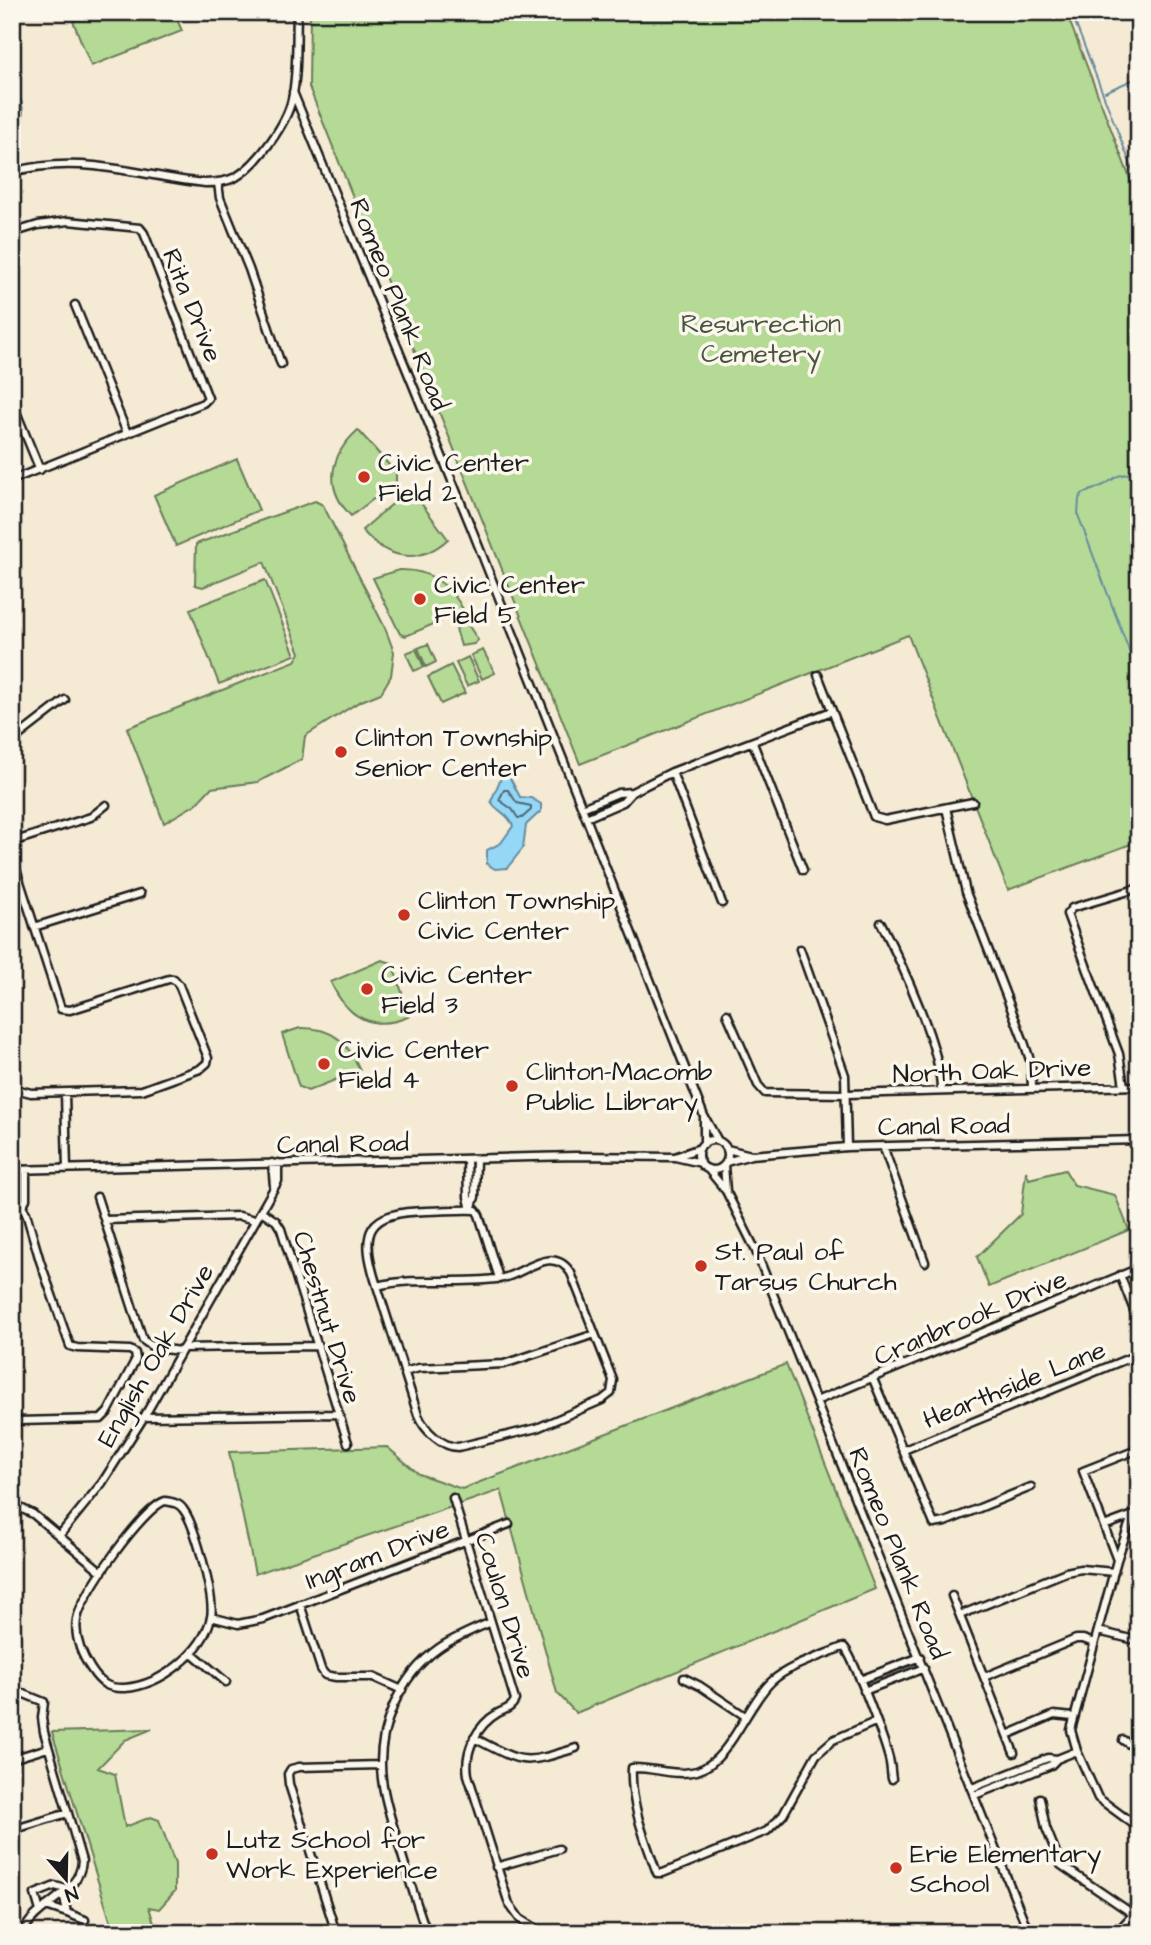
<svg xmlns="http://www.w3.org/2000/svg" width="1151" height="1945" font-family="'Architects Daughter',sans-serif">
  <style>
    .green { fill: #b4da96; stroke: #687b59; stroke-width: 2 }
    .water { fill: #95d7f6; stroke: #658c9f; stroke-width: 2 }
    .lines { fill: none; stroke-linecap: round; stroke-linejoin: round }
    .shore { stroke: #4c6773; stroke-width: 2 }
    .stream { stroke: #658c9f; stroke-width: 2 }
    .minor-casing { stroke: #1c1c1c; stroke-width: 11 }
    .minor { stroke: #fbf7ec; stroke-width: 6 }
    .poi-dot { fill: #c8321e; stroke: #fbf7ec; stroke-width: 2.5 }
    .labels { text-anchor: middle; stroke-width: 7; stroke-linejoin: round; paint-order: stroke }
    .street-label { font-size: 26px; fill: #1c1c1c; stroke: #fbf7ec }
    .park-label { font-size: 26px; fill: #4a5541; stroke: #fbf7ec }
    .poi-label { font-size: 26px; fill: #1c1c1c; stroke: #fbf7ec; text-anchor: start }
  </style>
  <rect width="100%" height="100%" fill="#f5ead4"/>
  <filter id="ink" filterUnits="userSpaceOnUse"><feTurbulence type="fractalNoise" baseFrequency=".0143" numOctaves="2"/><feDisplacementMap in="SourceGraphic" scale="14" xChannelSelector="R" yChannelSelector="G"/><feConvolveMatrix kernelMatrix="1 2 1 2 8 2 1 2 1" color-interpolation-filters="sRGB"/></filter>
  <g filter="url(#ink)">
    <path class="green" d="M95,12H174L182,31L91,66L73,21Z
      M310,12H1066L1139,202V841L1008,890L908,635L580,764L309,87Z
      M358,430L396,473V482L351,516C323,487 330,455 358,430Z
      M237,459L259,510L176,546L154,495Z
      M404,494H414L448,539C418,566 387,559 362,530Z
      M315,501L323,505L385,628L394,652L391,676L381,693L359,702L305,736L302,759L258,782L211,788L196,804L164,823L127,728L295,661L300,653L264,562L203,587L195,585L196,544Z
      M399,570C430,569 450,584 464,611L406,636L400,634L373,578Z
      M265,580L295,655L219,684L190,609Z
      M467,623L478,640L474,644L461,646L456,629Z
      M428,644L436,662L426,667L418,648Z
      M416,649L424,667L414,671L406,653Z
      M483,650L495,673L482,679L471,655Z
      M468,657L479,681L467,686L456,663Z
      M451,665L465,693L441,704L428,677Z
      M382,960L392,963L410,1016C373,1033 346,1017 331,982Z
      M300,1028C332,1027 348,1042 360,1070L308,1091L299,1087L282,1034Z
      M1065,1170L1074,1185L1115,1195L1129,1230L989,1287L977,1257L1021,1214L1026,1171L1029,1179Z
      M786,1364L875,1589L576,1713L557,1693L501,1490L255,1574L229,1452L387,1447L419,1474L462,1489Z
      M152,1729L125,1740L98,1768L115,1774L125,1827L151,1817L159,1820L175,1864V1891L159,1909L149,1907L157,1933H114L52,1732Z"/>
    <path class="water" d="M12,82C25,102 28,121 12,140Z
      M505,776L510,778L520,797L531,798L541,804V811L526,825L523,848L507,868L495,869L487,864V850L501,843L513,826C508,812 495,811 491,801L501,778Z"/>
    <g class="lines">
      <path class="shore" d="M504,790H508L517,803L531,806V810L522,818H518L512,809L499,800Z"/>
      <path class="stream" d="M1071,12L1139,186
        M1105,92L1139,77
        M1139,471L1118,476L1104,485L1082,494L1079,499L1078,515L1139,677"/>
      <defs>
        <path id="minor" d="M1137,12L1139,15
          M293,92L473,532L704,1116L718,1141
          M12,172C81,153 138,176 205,183C216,183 226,182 236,177C258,164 287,123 292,99C298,72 296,40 297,12
          M218,183L220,198L249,269L281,364
          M12,233L38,225L68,221L140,228L144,233L208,398L203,403L12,480
          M75,305L127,433
          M12,402L40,470
          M818,675L874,817L885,820L973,802
          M12,741L65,700
          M753,743L803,870
          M672,772L722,903
          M582,808L618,793L632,792
          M946,808L966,892L1024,1042L1031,1063L1032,1088
          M586,818L623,802L632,792L672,772L832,711
          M12,842L91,817L106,805
          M12,857L61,1009L70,1010L169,979H174L179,985L208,1058L207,1063L200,1069L142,1090L31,1093L12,1088
          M881,923C901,962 942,1049 941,1091
          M34,927L140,894
          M800,949L845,1075L847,1147
          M727,1014L758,1085L765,1093L847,1094L1139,1086
          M1124,1086L1119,1054L1067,914L1072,908L1139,888
          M65,1093L67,1169
          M704,1116V1144
          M698 1155a15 15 0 1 1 30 0a15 15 0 1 1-30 0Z
          M883,1146L925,1262
          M727,1149L751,1155
          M675,1157L700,1148
          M467,1159L468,1197L471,1210L475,1197L476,1159
          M726,1162L751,1155L847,1147L1139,1140
          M272,1163L274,1186
          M724,1165L726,1191
          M708,1169L726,1191L755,1249L1029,1933
          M12,1170L575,1156L675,1157L701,1163
          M17,1170L18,1199L22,1207L26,1199V1170
          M97,1197L143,1340L154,1348L181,1351
          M12,1209L22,1207L26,1213L40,1261L70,1346L77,1348L130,1350L135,1353L136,1359L108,1412L101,1419L18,1421L12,1413
          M261,1211L276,1221L281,1229L348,1443
          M105,1220L239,1216L255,1220
          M1120,1275L1139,1323
          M377,1286C418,1276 461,1285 503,1278C526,1273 552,1244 571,1273L613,1380L611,1393L602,1400L537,1428L458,1447C442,1447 424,1430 418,1415L377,1286C359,1231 366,1212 427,1211C443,1211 460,1209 476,1210L479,1215L499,1278
          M183,1348L318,1346
          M404,1372L419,1368L504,1364L595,1334
          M873,1379L934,1524L945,1522L1031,1487
          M816,1401L1139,1268
          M144,1417L338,1414
          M1139,1449L1083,1471L1117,1560L1071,1730L1077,1751L1098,1798L1139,1828
          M904,1450L1139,1354
          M453,1498L515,1700C511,1709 505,1709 498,1713C477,1725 464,1751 468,1775L509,1904L520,1919L542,1933
          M165,1501C172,1502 179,1503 183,1509C195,1524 215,1599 211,1617C203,1653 161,1685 125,1688C108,1689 100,1683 91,1669C81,1654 74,1637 77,1619C81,1595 143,1508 165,1501Z
          M12,1504L33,1514L102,1572
          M1104,1526L1139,1513
          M59,1536L102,1483L144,1417L278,1181V1163
          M1117,1560L1132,1516
          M952,1596L1014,1753
          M300,1604L321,1669L325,1675L336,1677H373L402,1690
          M960,1615L1066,1572L1081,1569L1114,1572
          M211,1617L238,1624L263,1619L509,1524
          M1098,1631L1139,1641
          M192,1653L226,1682
          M984,1677L1076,1639H1083L1094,1643
          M684,1678L700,1686L745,1716
          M860,1680L920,1657
          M12,1689L44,1702L42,1718L44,1732L82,1861C80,1895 35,1903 23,1933
          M864,1691L924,1668
          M875,1722L833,1740L816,1755L783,1815L767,1831L663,1873H657C645,1840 630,1803 632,1768C654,1767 675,1777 697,1771C731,1760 746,1705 772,1681C790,1665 819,1657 840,1648L844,1647C853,1656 887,1746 890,1763C891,1768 891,1774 892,1779
          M1007,1735L1054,1715L1073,1717
          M474,1738C524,1764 522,1765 576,1748
          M1123,1740L1139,1751
          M12,1759L48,1748
          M1057,1759L1077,1751
          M972,1788L1048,1758L1057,1759L1051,1765L975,1795
          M1040,1798L1046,1828L1061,1865L1133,1914
          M12,1830L68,1813
          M496,1867L559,1849
          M46,1906L67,1913L63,1892
          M40,1911L35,1894L55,1886L66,1889
          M67,1913L85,1920
          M336,1933L289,1784L288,1774L291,1769L299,1767L381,1765
          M427,1933C417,1906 409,1879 401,1852C394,1828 385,1804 382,1779C376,1731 399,1676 439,1648C455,1637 473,1630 491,1622
          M580,1933H584
          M1116,1933L1139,1908"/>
      </defs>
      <use href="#minor" class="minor-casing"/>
      <use href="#minor" class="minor"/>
    </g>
  </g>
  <g class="poi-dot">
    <circle cx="364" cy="477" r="7"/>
    <circle cx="420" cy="599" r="7"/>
    <circle cx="341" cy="752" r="7"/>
    <circle cx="404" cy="915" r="7"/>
    <circle cx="367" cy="989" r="7"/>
    <circle cx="324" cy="1064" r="7"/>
    <circle cx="512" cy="1086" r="7"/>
    <circle cx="701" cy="1266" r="7"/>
    <circle cx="212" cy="1854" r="7"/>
    <circle cx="896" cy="1868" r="7"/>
  </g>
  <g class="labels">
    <g class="street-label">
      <text transform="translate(400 304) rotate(68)" y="9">Romeo Plank Road</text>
      <text transform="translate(193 305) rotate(68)" y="9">Rita Drive</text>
      <text transform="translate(992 1070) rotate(-2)" y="9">North Oak Drive</text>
      <text transform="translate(944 1125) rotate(-1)" y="9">Canal Road</text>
      <text transform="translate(343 1143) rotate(-1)" y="9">Canal Road</text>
      <text transform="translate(328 1317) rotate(73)" y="9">Chestnut Drive</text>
      <text transform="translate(970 1317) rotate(-23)" y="9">Cranbrook Drive</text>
      <text transform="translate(155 1355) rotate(-60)" y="9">English Oak Drive</text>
      <text transform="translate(1014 1384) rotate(-22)" y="9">Hearthside Lane</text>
      <text transform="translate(899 1553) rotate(68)" y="9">Romeo Plank Road</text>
      <text transform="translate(377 1554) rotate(-21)" y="9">Ingram Drive</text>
      <text transform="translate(506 1605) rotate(73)" y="9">Coulon Drive</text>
    </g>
    <g class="park-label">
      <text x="761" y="332">Resurrection<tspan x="761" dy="30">Cemetery</tspan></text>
    </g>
    <g class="poi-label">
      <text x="378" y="471">Civic Center<tspan x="378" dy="30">Field 2</tspan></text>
      <text x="434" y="593">Civic Center<tspan x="434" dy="30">Field 5</tspan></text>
      <text x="355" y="746">Clinton Township<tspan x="355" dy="30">Senior Center</tspan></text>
      <text x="418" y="909">Clinton Township<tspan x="418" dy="30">Civic Center</tspan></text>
      <text x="381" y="983">Civic Center<tspan x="381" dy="30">Field 3</tspan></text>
      <text x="338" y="1058">Civic Center<tspan x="338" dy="30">Field 4</tspan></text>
      <text x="526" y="1080">Clinton-Macomb<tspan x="526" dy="30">Public Library</tspan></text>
      <text x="715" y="1260">St. Paul of<tspan x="715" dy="30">Tarsus Church</tspan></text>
      <text x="226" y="1848">Lutz School for<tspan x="226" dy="30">Work Experience</tspan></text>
      <text x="910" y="1862">Erie Elementary<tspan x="910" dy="30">School</tspan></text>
    </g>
  </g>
  <rect width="1151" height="1945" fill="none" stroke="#fbf7ec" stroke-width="42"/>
  <rect x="21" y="21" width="1109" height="1903" fill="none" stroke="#1c1c1c" stroke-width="2.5" filter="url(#ink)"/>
  <g transform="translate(66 1879) rotate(160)" stroke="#fbf7ec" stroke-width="5" paint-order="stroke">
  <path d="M0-5L12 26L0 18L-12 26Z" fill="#1c1c1c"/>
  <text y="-10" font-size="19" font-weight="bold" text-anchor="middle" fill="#1c1c1c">N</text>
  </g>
</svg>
